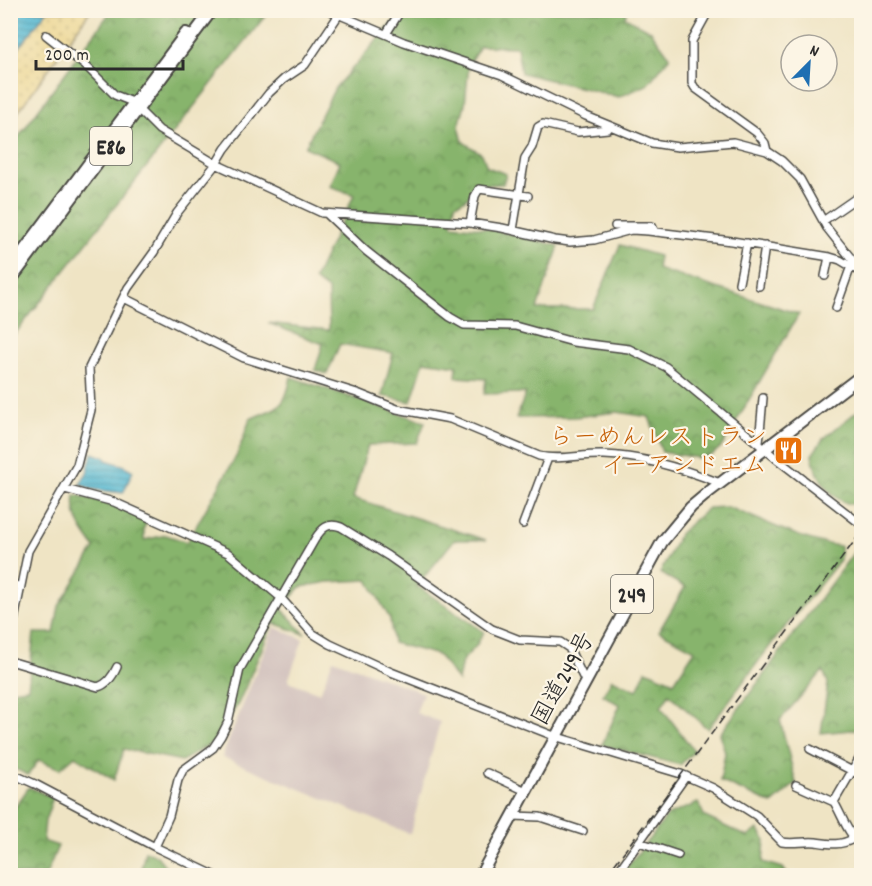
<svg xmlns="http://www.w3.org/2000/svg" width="872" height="886" font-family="Dekko,'Klee One',sans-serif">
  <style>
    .industrial { fill: #d0c0bc }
    .forest { fill: url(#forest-crowns); stroke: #59704c; stroke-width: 1.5 }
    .sand { fill: url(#sand-dots); stroke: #8c8264; stroke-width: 1.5 }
    .water { fill: url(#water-rules); stroke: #40727e; stroke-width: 1.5 }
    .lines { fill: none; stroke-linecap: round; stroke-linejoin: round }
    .minor-casing { stroke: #484742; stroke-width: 10 }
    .highway-casing { stroke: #484742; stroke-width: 14 }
    .minor { stroke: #fff; stroke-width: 7 }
    .highway { stroke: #fff; stroke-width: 10 }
    .rail { stroke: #2b2b2b; stroke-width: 1.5; stroke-dasharray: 9 4.5; stroke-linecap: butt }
    .labels { text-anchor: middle; stroke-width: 4.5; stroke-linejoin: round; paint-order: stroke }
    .shield { fill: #fcf5e5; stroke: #6a6863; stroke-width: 1.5 }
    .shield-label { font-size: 22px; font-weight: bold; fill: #2b2b2b }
    .food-label { font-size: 24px; fill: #c56008; stroke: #fcf5e5; text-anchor: end }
    .street-label { font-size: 24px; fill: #2b2b2b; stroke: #fcf5e5 }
  </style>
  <defs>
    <pattern id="forest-crowns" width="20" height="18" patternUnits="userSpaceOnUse" patternTransform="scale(1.5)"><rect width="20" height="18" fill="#87b46c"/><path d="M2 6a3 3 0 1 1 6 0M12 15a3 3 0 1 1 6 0" fill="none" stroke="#6f9359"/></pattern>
    <pattern id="sand-dots" width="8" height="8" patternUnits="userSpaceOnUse" patternTransform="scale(1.5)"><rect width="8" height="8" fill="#eeda9e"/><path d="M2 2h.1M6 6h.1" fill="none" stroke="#cb8" stroke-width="1.8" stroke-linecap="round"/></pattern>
    <pattern id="water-rules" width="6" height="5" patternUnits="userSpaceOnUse" patternTransform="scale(1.5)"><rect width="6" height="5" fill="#54b8d2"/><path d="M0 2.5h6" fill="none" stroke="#4696ab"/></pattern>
  </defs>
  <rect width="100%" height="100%" fill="#fcf5e5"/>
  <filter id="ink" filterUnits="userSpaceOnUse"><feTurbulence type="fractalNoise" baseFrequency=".0167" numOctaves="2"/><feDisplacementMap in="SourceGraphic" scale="12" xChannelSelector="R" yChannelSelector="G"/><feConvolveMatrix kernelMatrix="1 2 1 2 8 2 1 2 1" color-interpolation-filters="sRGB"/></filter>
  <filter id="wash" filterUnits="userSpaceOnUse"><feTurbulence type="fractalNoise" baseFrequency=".008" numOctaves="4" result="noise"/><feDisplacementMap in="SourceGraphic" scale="24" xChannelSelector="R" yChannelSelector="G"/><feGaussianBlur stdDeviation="1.35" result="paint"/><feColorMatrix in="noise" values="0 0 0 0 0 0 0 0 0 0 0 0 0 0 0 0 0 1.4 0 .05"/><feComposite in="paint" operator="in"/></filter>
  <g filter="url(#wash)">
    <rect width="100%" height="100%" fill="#efe4c4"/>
    <path class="industrial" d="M274,627L303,639L288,681L320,693L333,659L423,693L416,713L440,722L410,834L222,757Z"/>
    <path class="forest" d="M404,10L627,11L625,17L651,31L670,57L647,85L619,97L521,73L517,47L480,46L469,64L465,104L459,126L463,142L482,154L487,167L506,174L503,184L477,185C471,194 466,201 455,204L452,225L492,229L559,246L537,309H593L620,245L659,256L657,269L799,314L722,446L712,455L699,458L662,452L649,417L617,412L575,417L516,418L526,393L484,394L486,379L456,377L457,366L424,361L411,402L382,396L393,353L340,344L327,374L315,370L323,344L268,323L329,330L328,290L314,280L354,195L330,186L340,162L305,147L335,88Z
      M111,11H269L11,339V147Z
      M291,377L425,422L417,443L368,445L353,498L486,540H454L417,586L484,632L476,646L462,661L458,681L438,655L393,643L390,619L368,580L328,582L301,587L281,608L305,634L273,623L239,702L216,741L182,761L124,749L114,780L75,756L60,769L39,760L28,775L15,769L11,762L13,690L28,688L34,633H54L59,606L95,548C82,530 72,518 75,495L113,504L148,521L144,527V540L166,535L187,542L237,455L250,419C279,405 284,412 291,377Z
      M861,408L862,504C835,509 816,477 812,455L823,439Z
      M727,507C764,520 800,541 840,546V560L773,642L708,729L669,694L661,707L694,751L680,765L602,745L620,705L603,695L612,679L637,690L646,670L674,682L695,650L659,631L685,587L660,573L680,533L708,508Z
      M860,544L861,729L821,733L828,683L823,671L780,720L796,783L772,804L720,781L725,753L720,734Z
      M29,787L53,798L45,821L43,841L58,846L46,875H11V813Z
      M698,803L705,817L748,837L758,829L765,840L763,862L783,868L788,875L620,876L668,815Z
      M145,851L157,856L166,867L164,875H140Z"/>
    <path class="sand" d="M47,11H90L11,122V58Z"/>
    <path class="water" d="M11,10L47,11L11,58L10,11Z
      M92,453L106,458V460L125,466L133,471L123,493L91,489L80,484L87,473Z"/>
  </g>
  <g filter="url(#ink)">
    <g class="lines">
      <defs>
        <path id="minor" d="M328,10L404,42L502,75L586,116L652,143L678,147L733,142L767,151L782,161L800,179L827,228L854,262L857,267L856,269
          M709,10L692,41V83L695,88L757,133L765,143L767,151
          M386,34L401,10
          M46,35L88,68L115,95L130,101
          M142,113L159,130L216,164L322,213L470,223L502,228L555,240L570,242L594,240L631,230L648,231L732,241L830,257L840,260L862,273
          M327,214L366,251L450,317L464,325L515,326L573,342L629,349L666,367L778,460L862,525
          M823,221L862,194
          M470,223L475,196L479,189L528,196
          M615,226H652L655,232
          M513,230L525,158L532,147L538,127L543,124L578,132L608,129L609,126
          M825,276L829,257
          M739,283L747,243
          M759,286L765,246
          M124,298L244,358L357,393L397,409L450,419L539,456C560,461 582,454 604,455C643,456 684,469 720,483
          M836,308L851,266
          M759,443L763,398
          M65,489L114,502L228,553L280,597L312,633L330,644L391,672L554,736L681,774L713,788L757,816L782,842C793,844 804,841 816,842C830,844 839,846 853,839
          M523,524L548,458
          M10,583L20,587
          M10,640L28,551L77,465L91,410L89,368L118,308L128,288L154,252L177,213L216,164L225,149L269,93L284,79L305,65L338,16
          M10,661L98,687C108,684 113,676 117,667
          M810,749L862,776
          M862,754L834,802C843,817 847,834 862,845
          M10,773L35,784L155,847L216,876
          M487,773L526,791
          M796,785L834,802
          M513,816L540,817L583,831
          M639,842L678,855
          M155,847L169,816L178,780L183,770L213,748L221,736L228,722L240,669L315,539C322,528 328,522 341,527L388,556L492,629L520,640L560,642L569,648L585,681
          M615,876L686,776
          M859,876L862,867"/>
        <path id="highway" d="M10,269L186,33
          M10,281L212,10
          M480,876L662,542L691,507L710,491L862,375"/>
      </defs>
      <use href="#minor" class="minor-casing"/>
      <use href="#highway" class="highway-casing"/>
      <use href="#minor" class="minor"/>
      <use href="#highway" class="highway"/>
      <path class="rail" d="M606,876L862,531"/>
    </g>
  </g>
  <defs>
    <symbol id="restaurant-square" viewBox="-11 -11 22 22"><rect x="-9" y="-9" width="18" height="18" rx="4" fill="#e8710a" stroke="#fcf5e5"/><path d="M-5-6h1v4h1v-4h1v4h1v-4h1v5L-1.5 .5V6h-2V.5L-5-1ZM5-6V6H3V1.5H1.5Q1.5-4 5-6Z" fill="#fff"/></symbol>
  </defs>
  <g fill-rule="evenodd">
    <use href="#restaurant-square" x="772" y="434" width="33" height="33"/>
  </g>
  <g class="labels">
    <g class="shield">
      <rect x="90" y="127" width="42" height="38" rx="4.5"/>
      <rect x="611" y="575" width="42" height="38" rx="4.5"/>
    </g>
    <g class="shield-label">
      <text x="111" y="154">E86</text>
      <text x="632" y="602">249</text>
    </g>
    <g class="food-label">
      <text x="767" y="444">らーめんレストラン<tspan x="767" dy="28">イーアンドエム</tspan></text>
    </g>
    <g class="street-label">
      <text transform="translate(562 678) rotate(-61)" y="8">国道249号</text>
    </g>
  </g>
  <rect width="872" height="886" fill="none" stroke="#fcf5e5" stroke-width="36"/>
  <g transform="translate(809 63) rotate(24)"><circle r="28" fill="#fcf5e5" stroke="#a8a49b" stroke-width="1.5"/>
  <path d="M0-4.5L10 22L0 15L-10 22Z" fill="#1f6fb2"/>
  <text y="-9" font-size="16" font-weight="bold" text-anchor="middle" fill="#2b2b2b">N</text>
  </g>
  <path d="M36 60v9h147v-9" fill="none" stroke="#2b2b2b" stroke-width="3"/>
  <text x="45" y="60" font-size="18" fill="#2b2b2b" stroke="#fcf5e5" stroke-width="4.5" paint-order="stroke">200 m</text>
</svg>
